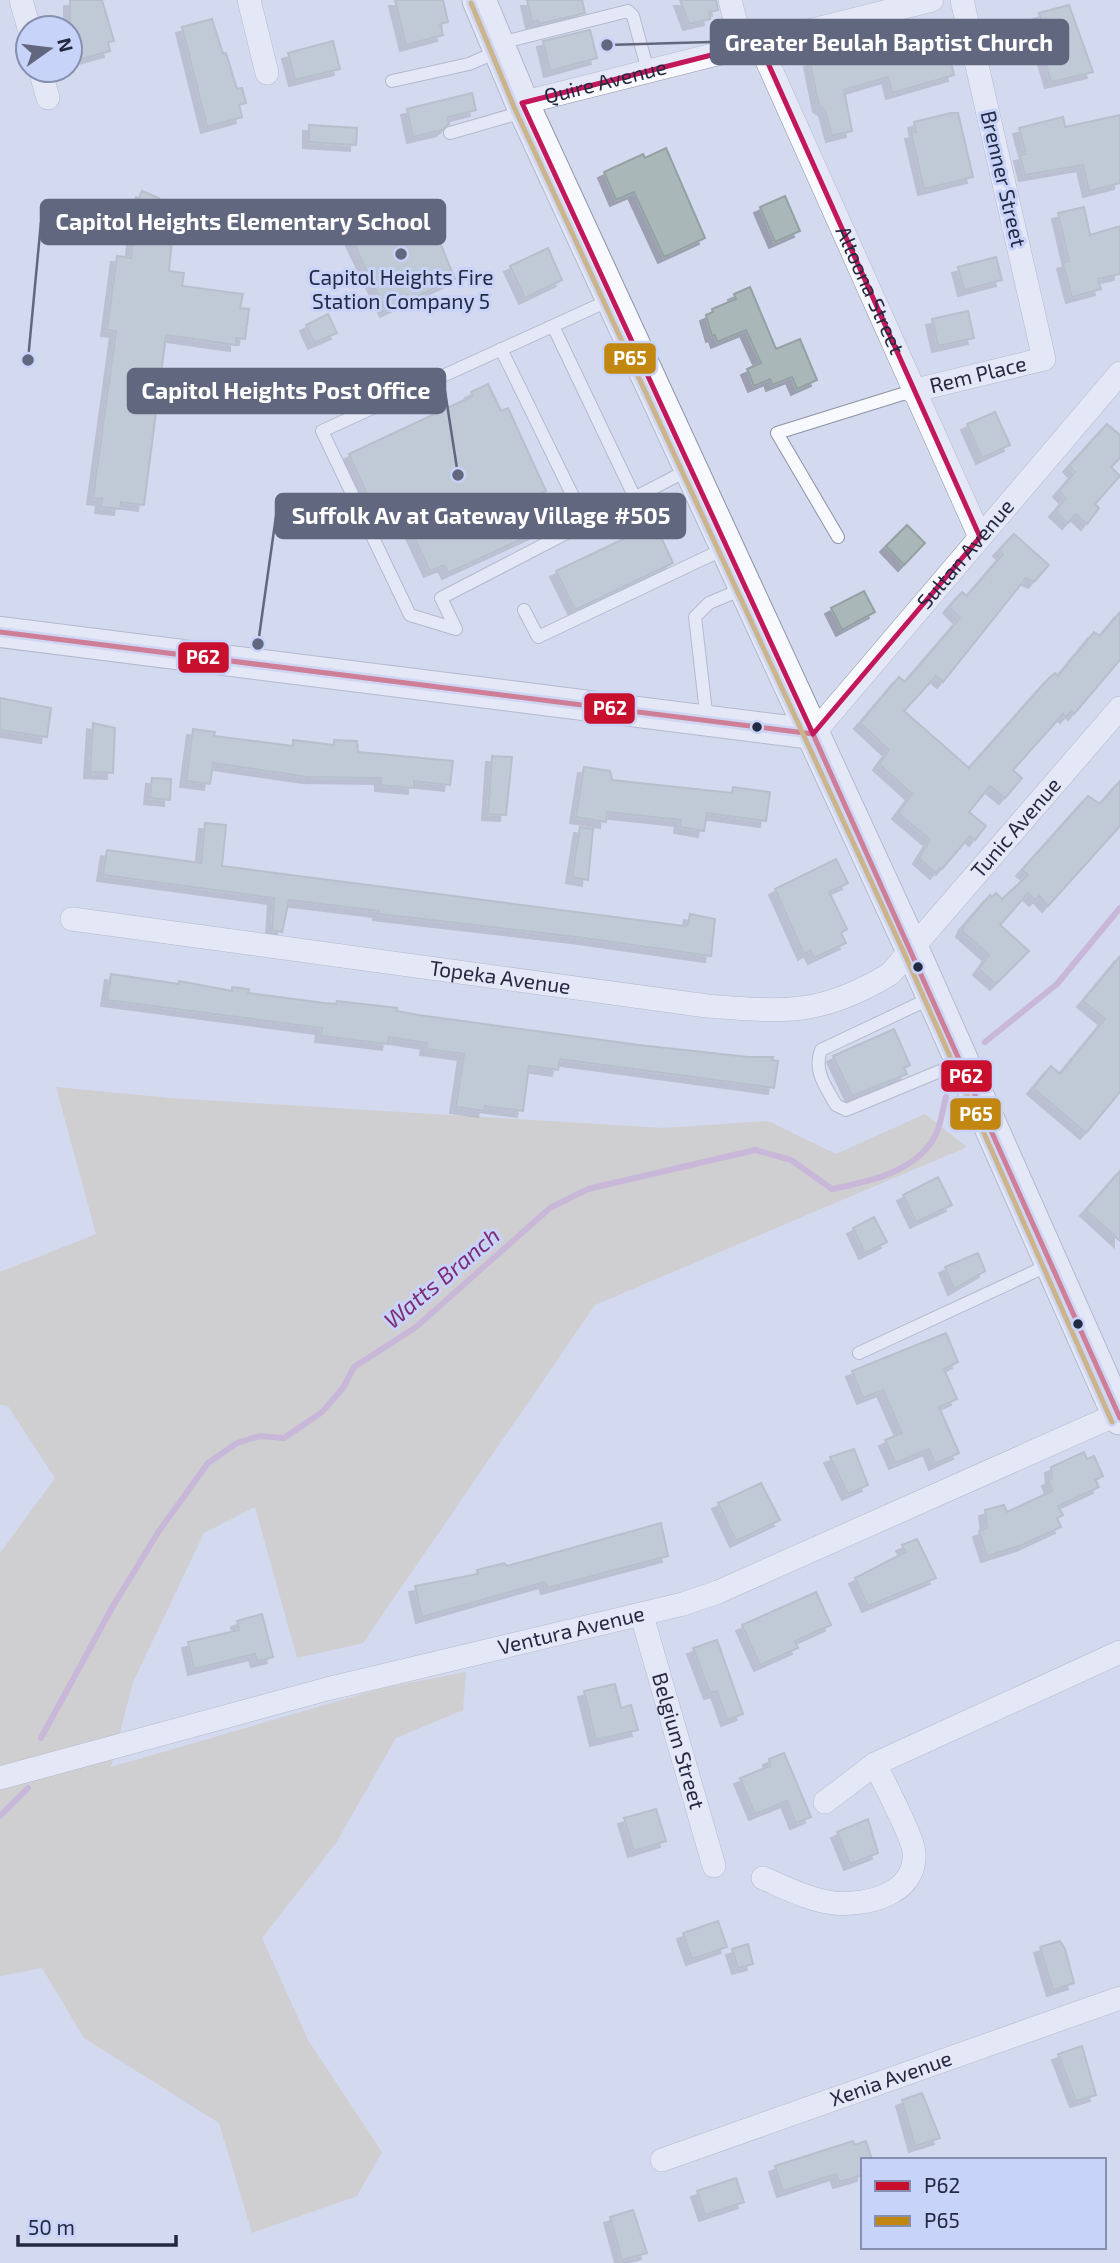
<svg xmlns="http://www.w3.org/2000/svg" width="1120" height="2263" font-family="'Exo 2',sans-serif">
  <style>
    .green { fill: #cac2ac }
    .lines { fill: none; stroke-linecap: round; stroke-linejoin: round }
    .stream { stroke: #bd8fbe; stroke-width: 6 }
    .building { fill: #a9b7b8; stroke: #94a1a3; stroke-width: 2; filter: url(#shadow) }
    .service-casing { stroke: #8d93a6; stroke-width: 14 }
    .minor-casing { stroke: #8d93a6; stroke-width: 24 }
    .tertiary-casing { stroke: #8d93a6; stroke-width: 32 }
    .secondary-casing { stroke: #8d93a6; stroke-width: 35 }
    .service { stroke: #f8f9fc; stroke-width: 12 }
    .minor { stroke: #f8f9fc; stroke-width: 23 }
    .tertiary { stroke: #f8f9fc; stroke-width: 30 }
    .secondary { stroke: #f8f9fc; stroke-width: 33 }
    .bus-1-casing { stroke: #c8d3f9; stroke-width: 10 }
    .bus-2-casing { stroke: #c8d3f9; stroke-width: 10 }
    .bus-1 { stroke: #c8102e; stroke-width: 5 }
    .bus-2 { stroke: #c28710; stroke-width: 5 }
    .marked { fill: none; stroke: #c2185b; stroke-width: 5; stroke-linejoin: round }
    .poi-dot { fill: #61677e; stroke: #c8d3f9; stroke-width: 2.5 }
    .bus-dot { fill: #232941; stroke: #c8d3f9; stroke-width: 2.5 }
    .labels { text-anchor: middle; stroke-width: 6; stroke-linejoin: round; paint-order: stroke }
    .street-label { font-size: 21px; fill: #232941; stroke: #c8d3f9 }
    .poi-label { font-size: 21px; fill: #232941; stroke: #c8d3f9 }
    .water-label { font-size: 23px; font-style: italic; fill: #7c2b74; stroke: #c8d3f9 }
    .leader { fill: none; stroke: #61677e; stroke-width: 2.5 }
    .callout-dot { fill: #61677e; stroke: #c8d3f9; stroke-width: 2.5 }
    .callout { fill: #61677e; stroke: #61677e; stroke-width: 2.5 }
    .callout-label { font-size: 23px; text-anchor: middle; font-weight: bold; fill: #fff }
    .line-badge { stroke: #c8d3f9; stroke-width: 2.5 }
    .badge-label { font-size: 19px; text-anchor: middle; font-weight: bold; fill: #fff }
  </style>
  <defs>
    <filter id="shadow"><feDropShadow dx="-6" dy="6" stdDeviation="0" flood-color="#0004"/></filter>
  </defs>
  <rect width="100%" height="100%" fill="#d3d9ee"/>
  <path class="green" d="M56,1087L170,1098L663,1128L768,1121L836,1154L925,1114L967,1147L595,1305L363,1643L297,1658L255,1507L204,1533L133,1682L111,1767L383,1688L466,1672L463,1710L396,1738L336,1843L262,1938L308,2040L382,2152L357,2196L252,2233L219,2123L84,2038L42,1968L0,1976V1553L55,1478L8,1406L0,1405V1272L96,1234Z"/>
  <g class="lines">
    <path class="stream" d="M985,1042L1057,984L1120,908
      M41,1738L113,1606L159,1531L208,1463L237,1443L260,1436L284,1438L322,1412L343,1388L354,1367L416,1327L550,1208L588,1189L755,1150L791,1160L832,1189C866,1182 908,1174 930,1144C940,1131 942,1113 946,1097
      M0,1816L28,1788"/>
  </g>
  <path class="building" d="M70,0H102L114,41L108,42L110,51L70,62Z
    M395,0H443L448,22L440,24L443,35L406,45Z
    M527,0H582L585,13L539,24L538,21L532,22Z
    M680,0H716L718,10L709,12L710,19L689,24Z
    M1069,5L1093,72L1051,82L1038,38L1046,35L1039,13Z
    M212,19L223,54L226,53L237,89L242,88L246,103L239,105L242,117L207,127L182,27Z
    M590,30L597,58L550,71L543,41Z
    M333,41L340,69L295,80L288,53Z
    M946,41L954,75L892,93L888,77L844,90L852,131L832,136L825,110L819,106L810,61L842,54L841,51L872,42L877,62Z
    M472,93L476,110L448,117L449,124L442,130L413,137L407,109Z
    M951,113H958L973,177L924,189L911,133L916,132L914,122Z
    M1120,115V183L1089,191L1083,165L1025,175L1020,155L1026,154L1019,128L1063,117L1065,127Z
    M309,125L357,128L356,145L309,142Z
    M666,148L705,238L664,257L634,192L616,200L604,172L643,154L645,158Z
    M142,191L159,198L147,226L173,229L169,271L184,273L182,286L243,294L240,308L249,309L245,339L236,338V345L166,335L144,505L121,502L120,509L101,507L102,499L93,498L116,331L107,330L117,256L131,258L137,203Z
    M785,196L800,231L775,242L760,207Z
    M425,206L455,279L386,311L352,240Z
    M1084,207L1090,235L1120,226V274L1098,279L1101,289L1072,297L1063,263L1069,261L1058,213Z
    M548,248L562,280L525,298L510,266Z
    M996,257L1002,280L964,290L958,267Z
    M750,287L776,349L800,339L817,380L797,389L792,377L772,385L770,379L754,386L747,369L761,363L746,330L717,342L715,335L712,336L706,315L713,312L712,309L736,299L734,294Z
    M968,311L974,338L938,346L932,319Z
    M328,314L337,333L314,343L306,325Z
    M488,384L501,411L508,408L546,491L539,494L552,520L533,529L535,533L448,573L444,565L430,571L399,505L377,516L349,454L473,396L471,392Z
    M995,412L1010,445L982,458L967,424Z
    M1107,424L1120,435V458L1111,467L1120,476L1095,504L1099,508L1087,524L1076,514L1068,523L1055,511L1066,498L1059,491L1075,472L1069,466Z
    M655,524L673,563L575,610L556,571Z
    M907,525L925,543L904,565L886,546Z
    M1014,534L1049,565L1034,582L1026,578L943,682L936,676L904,711L969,768L1049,678L1055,673L1058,676L1094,632L1100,636L1120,612V660L1074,714L1071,711L1066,717L1063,714L1013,770L1022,778L1005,798L990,786L969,812L986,826L975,840L970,836L942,869L940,868L936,873L919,858L930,840L898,813L912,794L879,764L889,750L860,723L899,677L905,682L960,618L949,607L962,592L967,596L1003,554L999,550Z
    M864,591L875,612L842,630L831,608Z
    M0,698L51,708L47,737L0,730Z
    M93,723L115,728L113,773L90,772Z
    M193,729L215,732L214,736L293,746V740L334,745V740L357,741L358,752L453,761L450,785L414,781V788L381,785V778L308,777L213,763L210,784L186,781Z
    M492,756L512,757L506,815L488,814Z
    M584,767L610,771L612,780L732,793L733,787L770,792L766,821L707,813L704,831L680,827L681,820L607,812L606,822L576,817Z
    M152,778L171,779L170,800L150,798Z
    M1120,781V826L1048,906L1039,896L1035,900L1028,893L1000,925L1029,951L996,984L979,969L989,955L962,931L965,924L990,895L992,897L996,893L1002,899L1028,875L1022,870L1088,796L1100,804Z
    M205,823L226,825L222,866L684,926L688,925L690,914L715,919L711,956L577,937L379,914V911L289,900L282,932L272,930L274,898L103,875L107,850L201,863Z
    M580,827L593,829L588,880L572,877Z
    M836,859L848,883L829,892L847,929L841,933L846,943L814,958L810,950L804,954L775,889Z
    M1120,956V1092L1086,1133L1033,1088L1051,1066L1060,1074L1105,1019L1083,1001Z
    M111,974L179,984V981L232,991V987L249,989L248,993L324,1003L336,1004L337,1001L397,1008V1011L418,1015L639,1045L748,1057H773L772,1060L778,1061L774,1088L560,1059L558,1070L529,1066L523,1111L485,1106L484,1111L456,1107L464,1054L426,1049L427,1043L389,1037L388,1044L321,1036L322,1028L107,1000Z
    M894,1029L910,1065L904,1068L907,1074L852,1096L833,1056Z
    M1120,1171V1241L1086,1210Z
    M938,1177L952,1205L916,1222L903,1195Z
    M874,1217L887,1242L865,1253L853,1228Z
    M978,1253L985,1271L954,1289L945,1267Z
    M946,1333L958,1362L944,1369L957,1399L939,1407L959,1453L935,1464L929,1449L895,1463L885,1440L902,1433L883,1390L863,1398L852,1371Z
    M854,1449L868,1485L848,1494L830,1457Z
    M1084,1452L1087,1459L1094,1456L1103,1476L1095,1480L1099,1487L1058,1506L1063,1515L1057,1518L1061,1527L1022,1545L987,1556L979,1531L987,1528L985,1510L1004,1505L1007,1512L1052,1491L1048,1480L1052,1478L1051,1467Z
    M761,1483L780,1520L736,1541L718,1503Z
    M661,1523L668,1556L547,1588L545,1582L422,1617L415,1586L478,1574L477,1570L504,1563L507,1566Z
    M917,1539L936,1578L868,1606L855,1578L906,1552L902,1545Z
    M816,1592L831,1625L795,1641L798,1648L760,1665L742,1625Z
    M262,1614L273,1657L257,1661L255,1654L194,1669L188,1642L239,1630L237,1621Z
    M717,1640L743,1714L727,1720L717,1691L710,1693L693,1648Z
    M615,1684L621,1708L631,1705L638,1730L596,1740L584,1691Z
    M784,1753L811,1817L796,1823L787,1801L755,1814L740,1778L770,1766L769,1759Z
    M656,1809L666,1841L634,1851L624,1818Z
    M868,1819L878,1853L850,1864L837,1832Z
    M718,1921L727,1947L692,1959L683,1933Z
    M1060,1941L1065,1949L1074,1983L1053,1990L1040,1947Z
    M748,1944L753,1964L738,1968L732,1949Z
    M1082,2046L1096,2095L1076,2101L1058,2054Z
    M922,2093L940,2138L915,2146L902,2100Z
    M853,2141L854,2145L866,2141L872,2160H863V2175L839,2182L836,2174L783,2191L775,2166Z
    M736,2178L744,2202L705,2215L697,2191Z
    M633,2210L647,2253L622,2260L610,2217Z"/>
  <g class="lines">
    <defs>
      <path id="service" d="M500,43L628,11L633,16L648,71
        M392,81L469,64L499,51
        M450,133L526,111
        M612,299L322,431L410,615L456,629L441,598L688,470
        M553,326L635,498
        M501,349L586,523
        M838,537L777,433L912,391
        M524,610L538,637L726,548
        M707,721L695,617L709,603L745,588
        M933,997L821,1050C813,1071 826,1087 836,1105L846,1110L962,1062
        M859,1353L1051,1264"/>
      <g id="minor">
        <path d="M21,0L29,28"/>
        <path d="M249,0L267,73"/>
        <path d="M730,0L742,47"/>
        <path id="s1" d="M759,43L980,537"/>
        <path d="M40,70L48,98"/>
        <path id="s2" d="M522,103L932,0"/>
        <path id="s3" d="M912,391L1044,359L962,0"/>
        <path id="s4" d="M813,734L1120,373"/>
        <path id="s5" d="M72,919L707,1006C784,1012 821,1016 890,974L1120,708"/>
        <path id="s6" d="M642,1616L714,1866"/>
        <path id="s7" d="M0,1778L327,1689L683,1604L718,1592L1118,1414"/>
        <path d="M825,1802L875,1764L1120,1652"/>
        <path d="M763,1878C786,1888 809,1900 834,1903C867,1906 917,1894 914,1853C914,1839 883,1781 875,1764"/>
        <path id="s8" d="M662,2160L1120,1998"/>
      </g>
      <path id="tertiary" d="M0,632L813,734"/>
      <path id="secondary" d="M479,0L522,103L913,951L1120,1418"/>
    </defs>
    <use href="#service" class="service-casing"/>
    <use href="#minor" class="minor-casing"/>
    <use href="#tertiary" class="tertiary-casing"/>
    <use href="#secondary" class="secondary-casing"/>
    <use href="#service" class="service"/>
    <use href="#minor" class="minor"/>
    <use href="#tertiary" class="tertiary"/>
    <use href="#secondary" class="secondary"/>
    <defs>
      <path id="bus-1" d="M0,632L813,734
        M813,734L1120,1418"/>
      <path id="bus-2" d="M471,3L514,107L905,955L1112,1422"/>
    </defs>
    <use href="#bus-1" class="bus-1-casing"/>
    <use href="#bus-2" class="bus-2-casing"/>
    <use href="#bus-1" class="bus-1"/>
    <use href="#bus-2" class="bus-2"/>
  </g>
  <path d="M0 0H1120V2263H0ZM759,43L980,537L813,734L522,103Z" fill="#d3d9ee" fill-opacity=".55" fill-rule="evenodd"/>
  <path class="marked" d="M759,43L980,537L813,734L522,103Z"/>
  <circle class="poi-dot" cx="401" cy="254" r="7"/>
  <g class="bus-dot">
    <circle cx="757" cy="727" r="6"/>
    <circle cx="918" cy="967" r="6"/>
    <circle cx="1078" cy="1324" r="6"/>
  </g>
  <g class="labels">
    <g class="street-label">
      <text dy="7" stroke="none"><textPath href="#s2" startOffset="86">Quire Avenue</textPath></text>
      <text transform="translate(1003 179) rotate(77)" y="7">Brenner Street</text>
      <text dy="7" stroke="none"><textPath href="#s1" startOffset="271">Altoona Street</textPath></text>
      <text dy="7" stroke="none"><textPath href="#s3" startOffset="68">Rem Place</textPath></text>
      <text dy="7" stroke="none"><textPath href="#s4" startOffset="236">Sultan Avenue</textPath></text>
      <text dy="7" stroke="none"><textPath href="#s5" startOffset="1024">Tunic Avenue</textPath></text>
      <text dy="7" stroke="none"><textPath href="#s5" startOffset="432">Topeka Avenue</textPath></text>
      <text dy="7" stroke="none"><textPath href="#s7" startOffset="590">Ventura Avenue</textPath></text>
      <text dy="7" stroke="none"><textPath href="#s6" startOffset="130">Belgium Street</textPath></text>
      <text dy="7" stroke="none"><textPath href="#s8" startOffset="243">Xenia Avenue</textPath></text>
    </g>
    <g class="poi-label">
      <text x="401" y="285">Capitol Heights Fire<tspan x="401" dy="24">Station Company 5</tspan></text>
    </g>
    <g class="water-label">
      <text transform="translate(442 1278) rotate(-40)" y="8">Watts Branch</text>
    </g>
  </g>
  <path class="leader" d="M607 45L711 42M28 360L41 222M458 475L445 391M258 644L276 516"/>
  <g class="callout-dot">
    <circle cx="607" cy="45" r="7"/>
    <circle cx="28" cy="360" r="7"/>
    <circle cx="458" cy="475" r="7"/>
    <circle cx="258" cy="644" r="7"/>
  </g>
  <g class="callout">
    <rect x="711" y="20" width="357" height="44" rx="7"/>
    <rect x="41" y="200" width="404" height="44" rx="7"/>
    <rect x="128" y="369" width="317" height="44" rx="7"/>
    <rect x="276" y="494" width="409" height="44" rx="7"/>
  </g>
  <g class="callout-label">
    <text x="889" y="51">Greater Beulah Baptist Church</text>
    <text x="243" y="230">Capitol Heights Elementary School</text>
    <text x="286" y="399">Capitol Heights Post Office</text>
    <text x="481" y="524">Suffolk Av at Gateway Village #505</text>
  </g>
  <g class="line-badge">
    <rect x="603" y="342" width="54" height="33" rx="7" fill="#c28710"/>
    <rect x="177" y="641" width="53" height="33" rx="7" fill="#c8102e"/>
    <rect x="583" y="692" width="53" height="33" rx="7" fill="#c8102e"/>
    <rect x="940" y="1059" width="53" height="34" rx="7" fill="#c8102e"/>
    <rect x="949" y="1097" width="53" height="34" rx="7" fill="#c28710"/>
  </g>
  <g class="badge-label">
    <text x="630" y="365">P65</text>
    <text x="203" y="664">P62</text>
    <text x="610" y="715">P62</text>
    <text x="966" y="1083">P62</text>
    <text x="976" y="1121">P65</text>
  </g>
  <rect x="861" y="2158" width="245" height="91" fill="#c8d3f9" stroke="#868faf" stroke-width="2"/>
  <rect x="875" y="2181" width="35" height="10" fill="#c8102e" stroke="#868faf" stroke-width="2"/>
  <text x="924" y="2193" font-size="21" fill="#232941">P62</text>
  <rect x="875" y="2216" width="35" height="10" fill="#c28710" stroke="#868faf" stroke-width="2"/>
  <text x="924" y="2228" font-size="21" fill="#232941">P65</text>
  <g transform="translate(49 49) rotate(76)"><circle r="33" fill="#c8d3f9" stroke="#868faf" stroke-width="2"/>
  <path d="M0-5L12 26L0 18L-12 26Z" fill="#61677e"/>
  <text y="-10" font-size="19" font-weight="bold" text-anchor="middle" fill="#232941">N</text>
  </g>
  <path d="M18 2235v10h158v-10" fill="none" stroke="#232941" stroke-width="3.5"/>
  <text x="28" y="2235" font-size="21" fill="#232941" stroke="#c8d3f9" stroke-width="5" paint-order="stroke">50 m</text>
</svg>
